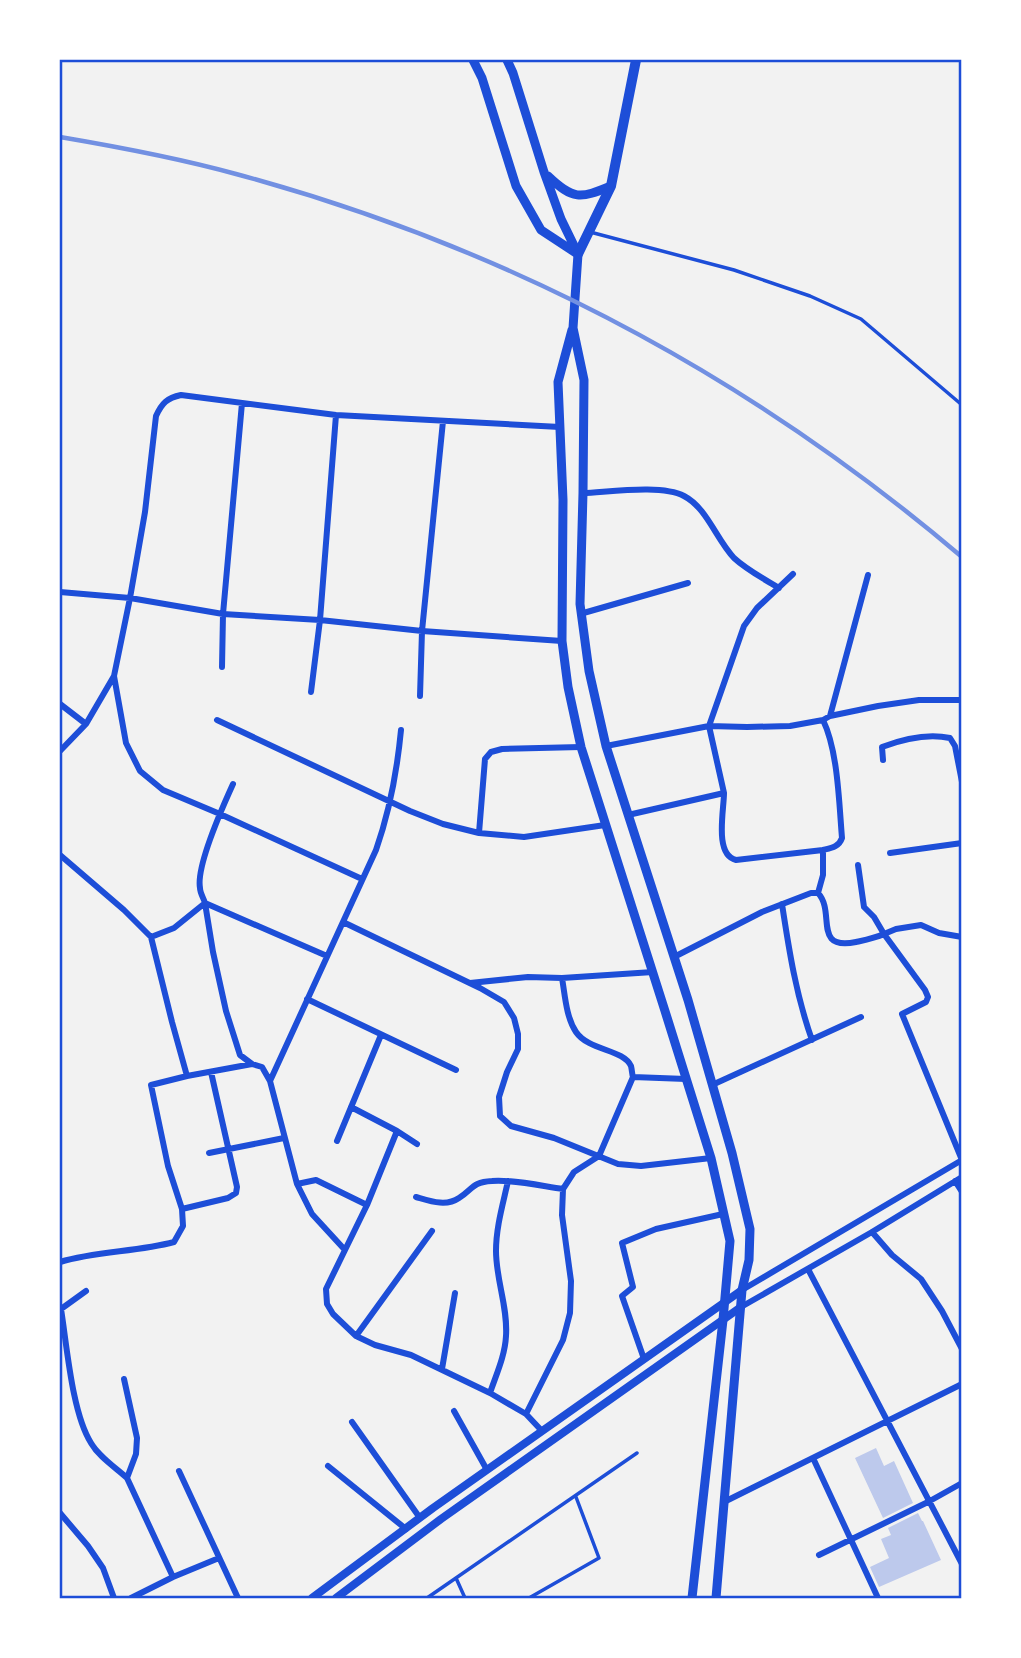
<svg xmlns="http://www.w3.org/2000/svg" width="1021" height="1658" font-family="Raleway,sans-serif">
  <style>
    .building { fill: #bdc9ec }
    .lines { fill: none; stroke-linecap: round; stroke-linejoin: round }
    .service { stroke: #1d4ed8; stroke-width: 3.5 }
    .minor { stroke: #1d4ed8; stroke-width: 6 }
    .tertiary { stroke: #1d4ed8; stroke-width: 8 }
    .secondary { stroke: #1d4ed8; stroke-width: 9 }
    .primary { stroke: #1d4ed8; stroke-width: 10 }
    .rail { stroke: #7290e2; stroke-width: 4.5 }
    .neatline { fill: none; stroke: #1d4ed8; stroke-width: 2.5 }
  </style>
  <rect width="100%" height="100%" fill="#f2f2f2"/>
  <path class="building" d="M876,1448L884,1466L894,1461L913,1503L883,1518L855,1458Z
    M918,1513L922,1521H923L941,1560L879,1587L870,1567L889,1558L881,1539L891,1535L888,1528Z"/>
  <g class="lines">
    <path class="service" d="M590,232L734,270L810,296L861,319L962,405
      M456,1578L465,1598
      M427,1598L637,1453
      M529,1598L599,1558L576,1497"/>
    <path class="minor" d="M583,493C609,492 662,484 684,496C707,508 716,539 734,558C747,570 764,579 779,588
      M60,592L130,598L223,614L320,620L422,631L562,641
      M580,614L688,583
      M222,667L223,614L242,403
      M311,692L320,620L336,415
      M420,696L422,631L443,421
      M60,704L86,724
      M830,716L868,575
      M217,720L410,811L443,824L479,833L524,837L605,825
      M606,746L709,726L747,727L790,726L823,720L830,716L878,706L919,700H962
      M60,751L86,724L114,676
      M883,760L882,747C903,739 927,733 950,738L955,746L962,782
      M724,793C724,810 714,855 736,860L823,850
      M628,815L724,793L709,726L744,626L757,608L793,574
      M479,833L485,759L491,752L502,749L581,747
      M890,853L962,843
      M60,855L124,910L151,937L174,928L205,903C204,899 200,893 200,888C196,866 223,806 233,784
      M858,865L864,907L874,917L884,934L896,929L921,925L939,933L962,937
      M362,879L220,814L163,790L140,771L126,743L114,676L130,598L145,512L156,416C162,403 167,398 181,395L336,415L560,427
      M818,893L823,875V850C831,848 839,847 842,838C839,803 838,751 823,720
      M205,903L213,952L226,1011L240,1055L252,1064L262,1067L270,1081L297,1184L312,1214L345,1250L326,1289L327,1304L333,1314L356,1336L375,1345L411,1355L490,1393L526,1414
      M205,903L327,956
      M782,904C789,950 796,995 812,1040
      M343,922L480,988L504,1002L514,1018L518,1034V1049L507,1072L499,1097L500,1116L511,1126L554,1138L618,1164L641,1166L711,1158
      M674,957L762,912L811,893H818C836,912 812,951 856,942C865,940 875,938 884,934L925,990L928,997L926,1002L902,1014L962,1160
      M562,978C565,995 566,1017 576,1032C589,1051 623,1049 631,1066C632,1070 632,1074 633,1077L686,1079
      M470,983L528,977L562,978L653,972
      M307,999L456,1070
      M187,1076L252,1064
      M270,1081L376,850C390,810 397,772 401,730
      M712,1085L861,1017
      M351,1107L397,1131L417,1144
      M337,1141L381,1035
      M209,1153L284,1138
      M955,1181L962,1192
      M297,1184L316,1180L367,1205
      M416,1197C430,1201 446,1207 459,1198C473,1189 472,1182 492,1181C512,1179 542,1186 563,1189
      M182,1209L228,1198L236,1193L237,1187L211,1072
      M872,1232L892,1255L921,1279L942,1311L962,1349
      M345,1250L367,1205L397,1131
      M60,1262C97,1251 137,1252 174,1242L183,1226L182,1209L168,1166L151,1085L187,1076L172,1022L151,937
      M808,1269L962,1564
      M742,1290L962,1160
      M86,1291L61,1309C67,1346 72,1413 91,1443C99,1457 115,1467 127,1478
      M741,1307L872,1232L962,1177
      M356,1336L432,1231
      M644,1359L622,1296L633,1287L622,1243L656,1229L723,1214
      M442,1369L455,1293
      M124,1379L137,1438L136,1454L127,1478L173,1577
      M490,1393C496,1375 505,1356 506,1336C508,1307 496,1280 496,1251C496,1227 503,1204 508,1181
      M454,1411L487,1470
      M352,1422L420,1518
      M542,1431L526,1414L563,1340L570,1313L571,1281L562,1215L563,1189L574,1172L599,1156L633,1077
      M813,1458L878,1598
      M328,1466L406,1529
      M179,1471L238,1598
      M724,1502L962,1384
      M60,1513L88,1546L103,1568L114,1598
      M819,1555L928,1502L962,1483
      M131,1598L173,1577L219,1558"/>
    <path class="tertiary" d="M312,1598L433,1508L742,1290
      M336,1598L441,1519L741,1307"/>
    <path class="secondary" d="M473,60L482,78L516,186L541,230L576,253
      M507,60L513,73L544,172L561,219L578,254L573,328L584,380L583,493L580,604L589,671L606,746L688,1000L732,1153L750,1229L749,1260L742,1290L716,1598
      M548,176C573,200 580,199 611,186
      M572,330L558,382L563,500L562,641L568,687L581,747L665,1011L711,1158L730,1241L723,1320L692,1598"/>
    <path class="primary" d="M578,254L611,186L636,60"/>
    <path class="rail" d="M60,137C119,147 178,158 236,174C507,247 748,375 962,557"/>
  </g>
  <rect width="1021" height="1658" fill="none" stroke="#ffffff" stroke-width="122"/>
  <rect x="61" y="61" width="899" height="1536" class="neatline"/>
</svg>
